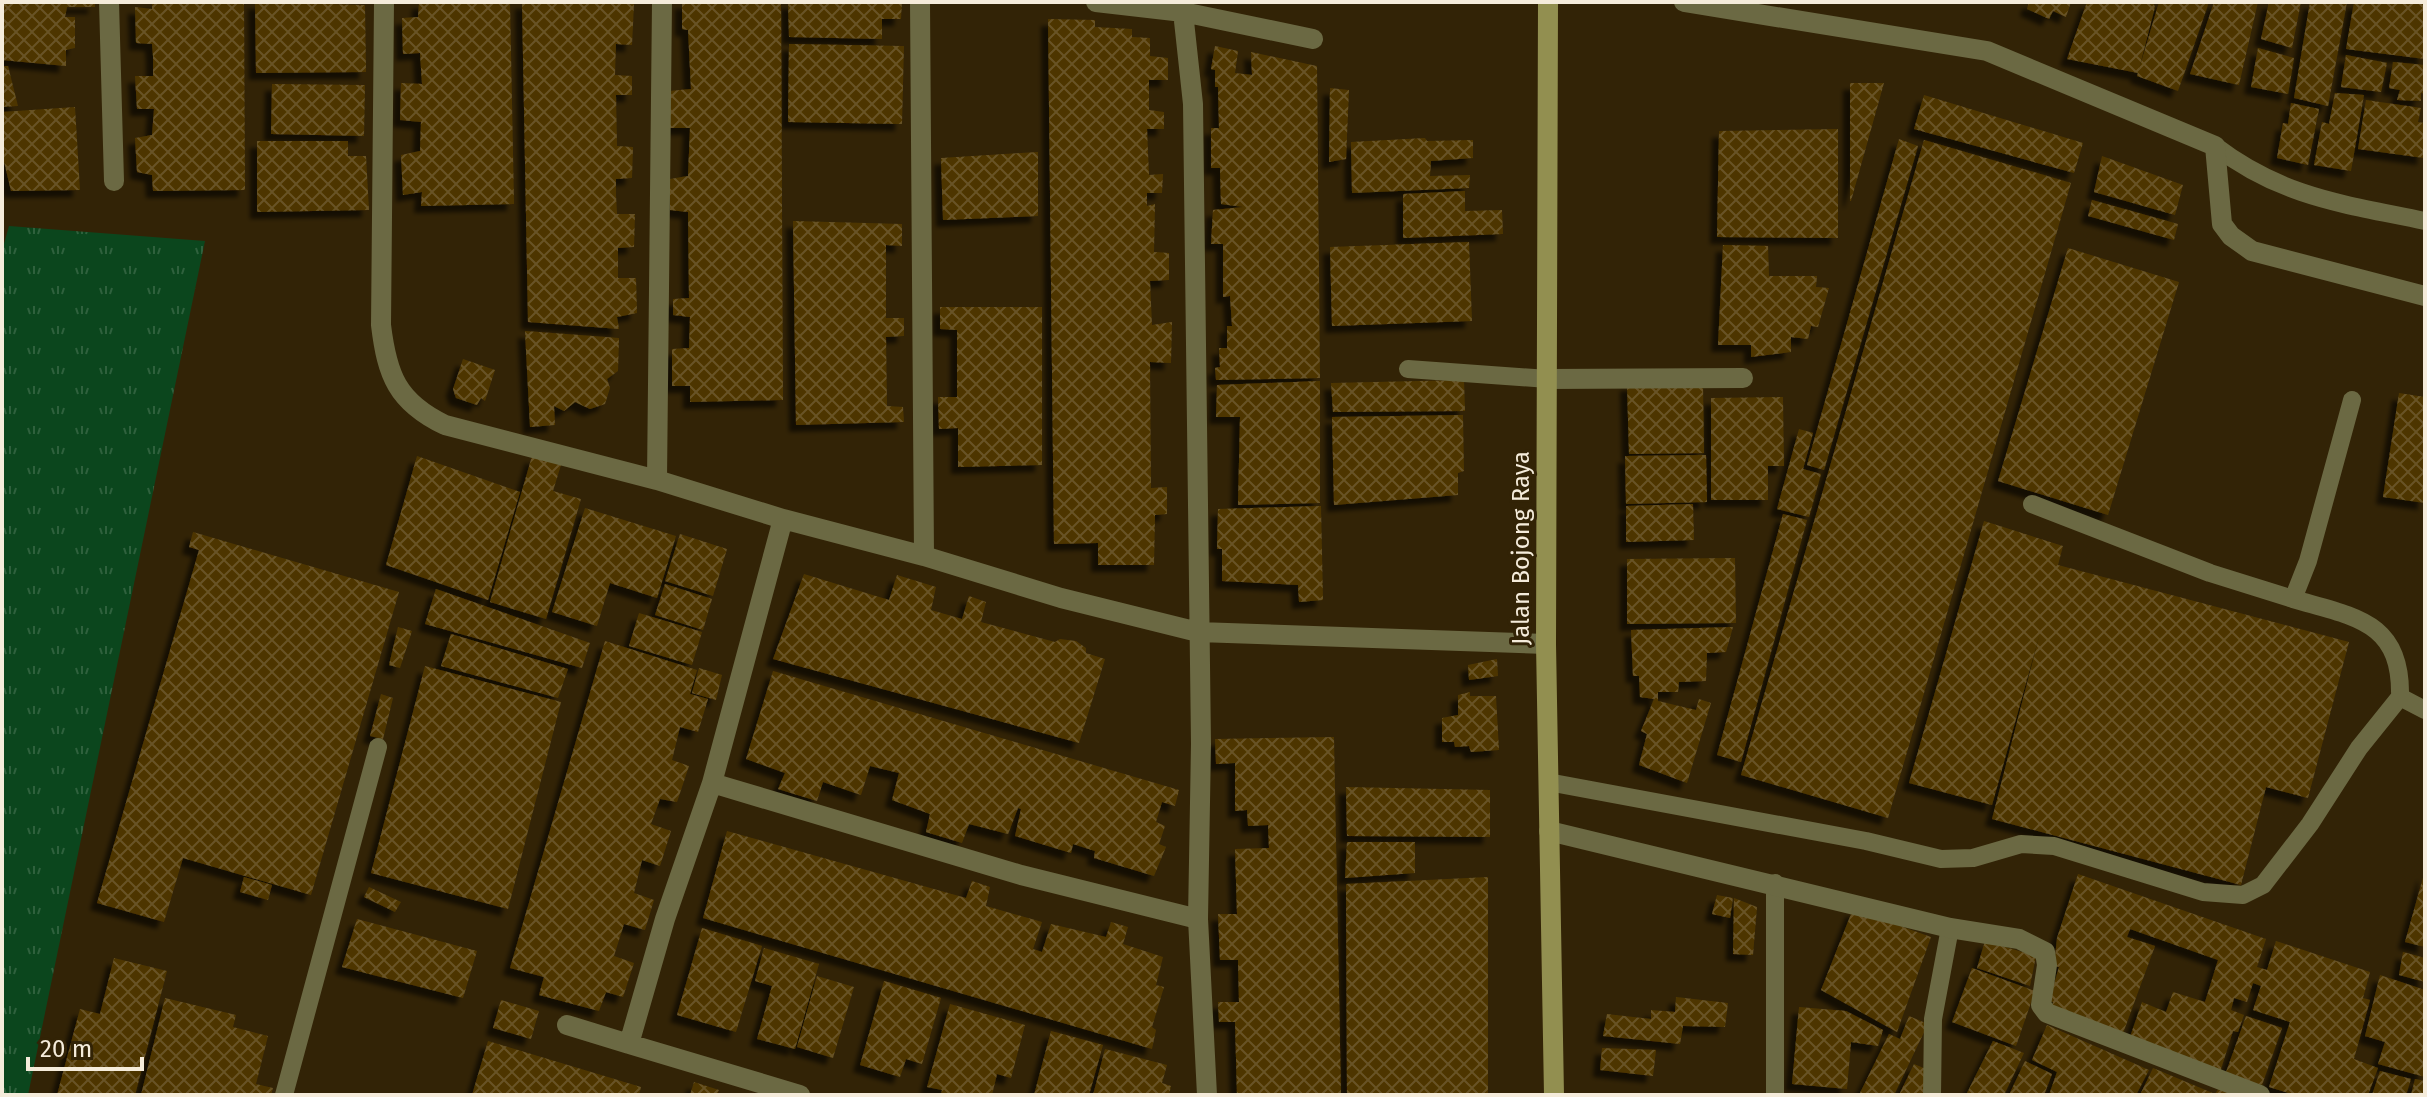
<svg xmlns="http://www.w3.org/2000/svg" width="2427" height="1097" font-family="'Fira Sans',sans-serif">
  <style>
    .grass { fill: url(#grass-tufts) }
    .building { fill: url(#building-cross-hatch); filter: url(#shadow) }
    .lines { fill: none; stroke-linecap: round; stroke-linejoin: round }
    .lane { stroke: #6b6943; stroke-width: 18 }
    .street { stroke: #6b6943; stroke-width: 20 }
    .secondary { stroke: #928f50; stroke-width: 20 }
    .labels { text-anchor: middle; stroke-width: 6; stroke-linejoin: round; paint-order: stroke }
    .street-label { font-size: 24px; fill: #f5ecdb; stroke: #322306 }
  </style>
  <defs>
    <pattern id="grass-tufts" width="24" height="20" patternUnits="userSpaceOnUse" patternTransform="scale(2)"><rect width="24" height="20" fill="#0b461d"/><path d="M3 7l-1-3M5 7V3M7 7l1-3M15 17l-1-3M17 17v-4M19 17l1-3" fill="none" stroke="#2f613d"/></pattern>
    <pattern id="building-cross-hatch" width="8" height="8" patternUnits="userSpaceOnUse" patternTransform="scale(2)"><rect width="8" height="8" fill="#4e3600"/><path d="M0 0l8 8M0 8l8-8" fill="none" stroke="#685325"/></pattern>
    <filter id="shadow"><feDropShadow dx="-7" dy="7" stdDeviation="2" flood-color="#0009"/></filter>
  </defs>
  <rect width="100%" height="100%" fill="#322306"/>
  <path class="grass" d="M9,226L205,241L28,1095H2V251Z"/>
  <path class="building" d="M2,2H95V7H67L65,17H75V48L66,50V66L2,60Z
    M152,2H244L245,190L153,191L152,175L137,172L135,138L152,135L154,109H137L135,76H153V56L152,44L136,43L135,7L152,9Z
    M255,2L365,5L366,72L256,73Z
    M419,2H510L514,204L421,206L422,192L403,195L401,155L420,151L421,122L400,120L401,83L422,84L420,53L403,54L402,18L418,17Z
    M522,2L634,4L632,45L616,44L615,75L632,76V95H616L617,146L633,147L632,178L616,179V195L617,214H635L634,247L618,248V278H636L637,313L617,317L619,329L528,322Z
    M682,2H781L783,400L690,402V386H672V349L689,348L690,317L673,315V299L689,298L688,212L670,210V179L688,176L690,128H670L669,91L691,89L688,30L682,29Z
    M788,2L860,3L902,2L901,19H882V39L789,37Z
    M2029,2H2071L2066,17L2053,11L2049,19L2027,9Z
    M2087,2H2153L2155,7L2138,73L2067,59Z
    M2159,2H2209L2178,91L2137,76Z
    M2214,2H2258L2239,85L2190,74Z
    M2269,2H2301L2292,48L2261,39Z
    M2310,2H2347L2328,106L2294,98Z
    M2354,2H2425V59L2346,49Z
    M1048,19L1095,20V27L1132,29V37L1150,38V56L1168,58V80H1149V110L1164,112V129H1147L1149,175L1163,174L1162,193H1147V206L1155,204L1154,252L1169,253V280L1150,281L1152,325L1172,322L1171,363L1150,362L1151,488L1167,487V514L1155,515L1154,565H1098V543L1054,544Z
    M789,44L904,46L902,124L788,122Z
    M1215,46L1238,51L1235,73L1252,75L1251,52L1317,66L1320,378L1216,380L1215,368L1220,367L1219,348H1227V326H1232L1230,296L1223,297V244H1211L1213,210L1243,207L1221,204L1220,168H1211V128H1219L1218,87H1215V70L1211,69Z
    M2258,48L2294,58L2288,94L2251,87Z
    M2346,55L2387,63L2381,92L2341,87Z
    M2393,62L2425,65V94L2421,93V101L2397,100L2400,90L2389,88Z
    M2,66H8L18,106L2,107Z
    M1850,83H1884L1851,201H1850Z
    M272,84L365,85L364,136L271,134Z
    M1330,88L1349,90L1346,159L1329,162Z
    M2335,93L2364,95L2351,171L2314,165L2322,122L2329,124Z
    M1924,95L2083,143L2074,173L1914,129Z
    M2366,100L2421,108L2418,122L2425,123L2424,158L2358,149Z
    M2291,103L2319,109L2308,165L2277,158L2283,123L2288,124Z
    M75,107L80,190L11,191L2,153V112Z
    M1838,129V238L1717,237L1719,131Z
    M1425,138L1427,141L1473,140V158L1431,161L1430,176L1470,175L1469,188L1352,193L1351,142Z
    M1899,139L1918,146L1824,470L1807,465Z
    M1924,140L2071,183L1888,818L1741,775Z
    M257,141H348V156H366L369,210L257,212Z
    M1038,152V216L943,220L941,158Z
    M2102,156L2183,185L2175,215L2094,192Z
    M1465,191V211L1502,210L1503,234L1403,238V194Z
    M2092,200L2178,224L2174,240L2088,216Z
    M793,221L902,224V246L886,245V318H904V336L886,337L887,406L903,407L904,422L796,425Z
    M1469,242L1472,321L1332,326L1330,247Z
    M1723,245L1768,246L1769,276H1817L1816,287L1829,288L1818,327L1811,326L1808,339L1791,337V352L1751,357V345H1718Z
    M2068,248L2179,282L2108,515L1998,481Z
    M940,307H1042V465L958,467V428L939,429L938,397H957V330L940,329Z
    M525,331L619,338L618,371L607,379L610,388L605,404L590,409L575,402L564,411L554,406L555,425L530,427Z
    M463,359L495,370L485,401L481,398L477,405L456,398L453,389Z
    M1464,380L1465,411L1333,412L1331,383Z
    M1320,381V503L1238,505L1240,417H1216L1217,385Z
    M1703,383L1704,453L1629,454L1627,384Z
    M2399,393L2425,397V503L2383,497Z
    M1783,397L1784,466H1768V500H1711V398Z
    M1463,415L1464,471L1458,473V495L1334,505L1332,417Z
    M1799,429L1813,433L1803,469L1821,474L1809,517L1777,509Z
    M1706,455L1707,502L1626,504L1625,456Z
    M417,456L520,492L488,600L386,565Z
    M532,456L561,465L553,491L581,499L546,619L490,602Z
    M1693,504L1694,540L1626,542V506Z
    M1321,506L1323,600L1299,602L1298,585L1222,581V549H1217L1218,509Z
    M585,508L676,536L657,598L610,583L597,626L552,612Z
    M1783,514L1807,520L1741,762L1717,755Z
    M1984,521L2063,546L2058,565L2349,642L2308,798L2266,787L2241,885L1992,819L2040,633L1992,805L1909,783Z
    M193,532L399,592L311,895L183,858L164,922L97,903L199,550L189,547Z
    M680,534L727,549L713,596L665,581Z
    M1735,558L1736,623L1627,624V559Z
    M804,574L889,600L897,575L936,587L931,610L962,619L969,596L986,602L981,622L1055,642L1060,639L1076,641L1086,648V653L1105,659L1079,743L773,659Z
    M665,584L712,599L703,630L655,615Z
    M436,589L590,643L582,668L425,624Z
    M639,613L702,632L692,665L629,646Z
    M398,627L412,631L400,668L389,665Z
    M1733,627L1726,652L1707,653L1706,681L1679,682L1678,692H1658V701L1696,710L1699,699L1711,703L1687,783L1639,765L1647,734L1641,731L1654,699L1640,697L1639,676H1633L1631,630Z
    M451,634L568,669L558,698L441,666Z
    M605,641L697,670L690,694L708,699L698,732L680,727L672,760L689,766L677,802L660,799L651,824L671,831L660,866L642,860L634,893L654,900L645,930L624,924L614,956L634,963L623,997L606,992L599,1011L539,995L544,977L510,968Z
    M1497,659L1498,676L1469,680L1468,665Z
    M425,666L561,702L508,909L371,873Z
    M699,668L722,675L716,700L692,693Z
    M773,671L1179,790L1175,806L1162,802L1156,822L1165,826L1159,844L1166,847L1154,876L1094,858L1095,851L1073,844L1071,853L1015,836L1021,809L1018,808L1008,834L969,824L962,843L926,832L930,814L892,800L899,773L870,766L861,795L823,782L817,801L778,789L785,773L746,759Z
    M1470,692V696H1496L1499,750L1471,752L1469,746L1455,747L1454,742H1442V718L1458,715V695Z
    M381,694L393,698L383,739L370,736Z
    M1334,737L1341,1095H1237L1235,1022H1219L1218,1002H1239L1238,960H1220L1218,914H1237L1235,849L1269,848L1268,825L1248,826L1247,810L1235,811V763L1216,764L1215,739Z
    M1346,787L1490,790V837L1347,836Z
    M727,831L966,898L972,881L990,887L986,906L1042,922L1033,949L1042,952L1051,924L1106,937L1111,922L1128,927L1123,944L1163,957L1156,985L1164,987L1152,1027L1156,1030L1152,1049L703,918Z
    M1347,842H1415V873L1345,878Z
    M2078,874L2266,939L2257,967L2267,970L2276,941L2370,972L2363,998L2370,1000L2354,1059L2378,1068L2368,1095H2295L2269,1087L2290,1022L2253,1010L2261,986L2253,983L2247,1002L2234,998L2231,1010L2244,1015L2238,1032L2233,1031L2220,1072L2130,1037L2142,1002L2166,1012L2173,992L2205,1002L2218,960L2130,929L2127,937L2155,946L2122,1036L2051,1010L2053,1002L2049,1001L2059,967L2054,966L2057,938Z
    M2424,874H2425V947L2405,942Z
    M244,877L272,885L268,900L240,892Z
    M1488,877V1095H1347L1346,884Z
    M369,887L401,902L395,912L364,897Z
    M1717,895L1733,898L1730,918L1712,914Z
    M1734,898L1757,907L1753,955L1733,954Z
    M1853,909L1931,937L1897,1032L1821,990Z
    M357,919L477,951L463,998L342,967Z
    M702,928L762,946L736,1032L677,1015Z
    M1985,941L2036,956L2030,986L1977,968Z
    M764,948L819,964L795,1049L757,1039L772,986L755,981Z
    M2403,952L2425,958V982L2399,975Z
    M114,958L167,971L135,1095H57L80,1009L100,1014Z
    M1972,968L2035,991L2016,1046L1952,1022Z
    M2380,975L2425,990V1077L2378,1064L2385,1042L2365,1036Z
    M817,976L854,987L833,1058L797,1047Z
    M884,981L941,998L922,1064L906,1059L900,1077L860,1065Z
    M1676,997L1728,1003L1725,1027L1683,1026L1680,1044L1603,1036L1607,1014L1651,1019V1010L1675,1012Z
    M165,998L236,1015L233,1027L268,1036L256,1084L273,1088L271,1095H141Z
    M501,1000L539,1011L531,1039L493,1028Z
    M950,1004L1025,1025L1011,1078L997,1074L992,1095H941L942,1090L927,1087Z
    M1799,1007L1846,1011L1883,1030L1878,1046L1851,1042L1847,1089L1792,1084Z
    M1909,1016L1928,1024L1894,1095H1859L1889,1034L1900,1039Z
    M2246,1016L2282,1028L2262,1085L2225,1075Z
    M2047,1025L2149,1070L2136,1095H2049L2057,1072L2032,1060Z
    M1051,1031L1103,1045L1089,1095H1034Z
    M488,1041L641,1087L639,1095H472Z
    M1993,1041L2024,1053L2004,1095H1966Z
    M1602,1048L1656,1050L1653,1076L1600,1070Z
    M1105,1049L1167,1065L1162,1083L1171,1086L1169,1095H1093Z
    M2025,1061L2052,1074L2044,1095H2009Z
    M1914,1064L1931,1071L1922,1095H1899Z
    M2153,1068L2215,1094L2219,1088L2237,1095H2140Z
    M2380,1071L2411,1079L2406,1095H2372Z
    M2415,1079L2425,1081V1095H2411Z
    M694,1082L719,1090L717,1095H690Z"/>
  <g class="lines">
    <path class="lane" d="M2215,146C2283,198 2345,204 2425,221
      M1408,369L1548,379
      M2032,504L2210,573L2293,599L2308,561L2352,400
      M2293,599C2355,617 2402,621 2400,697L2425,710
      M1548,782L1866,841L1941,859L1973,858L2021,844L2054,846L2203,892L2243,895L2263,885L2310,824L2359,748L2400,697
      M1775,883V1095
      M284,1095L378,747
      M1932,1095L1933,1019L1950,928"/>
    <path class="street" d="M109,2L114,181
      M384,2L381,325C387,375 397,402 445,425L657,480L783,519L924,556
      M920,2L924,556L1061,598L1198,632L1546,644
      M1096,2L1183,12L1313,39
      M1684,2L1987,51L2215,146L2222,224L2231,236L2252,251L2425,296
      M1183,12L1193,104L1201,744L1198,919L1207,1095
      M1548,379L1743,378
      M657,480L662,2
      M783,519L712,783L665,919L629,1044L800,1095
      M712,783L1021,875L1198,919
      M1549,831L1950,928L2019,939L2045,952L2047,965L2041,1005L2047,1013L2260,1095
      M567,1025L629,1044"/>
    <path class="secondary" d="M1548,2L1546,644L1554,1095"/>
  </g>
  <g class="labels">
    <g class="street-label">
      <text transform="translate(1521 548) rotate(-90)" y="8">Jalan Bojong Raya</text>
    </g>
  </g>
  <rect width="2427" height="1097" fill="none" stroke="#f5ecdb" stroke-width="8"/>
  <path d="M28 1057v12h114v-12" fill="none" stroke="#f5ecdb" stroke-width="4"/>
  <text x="40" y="1057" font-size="24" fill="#f5ecdb" stroke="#322306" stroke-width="6" paint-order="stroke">20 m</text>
</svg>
